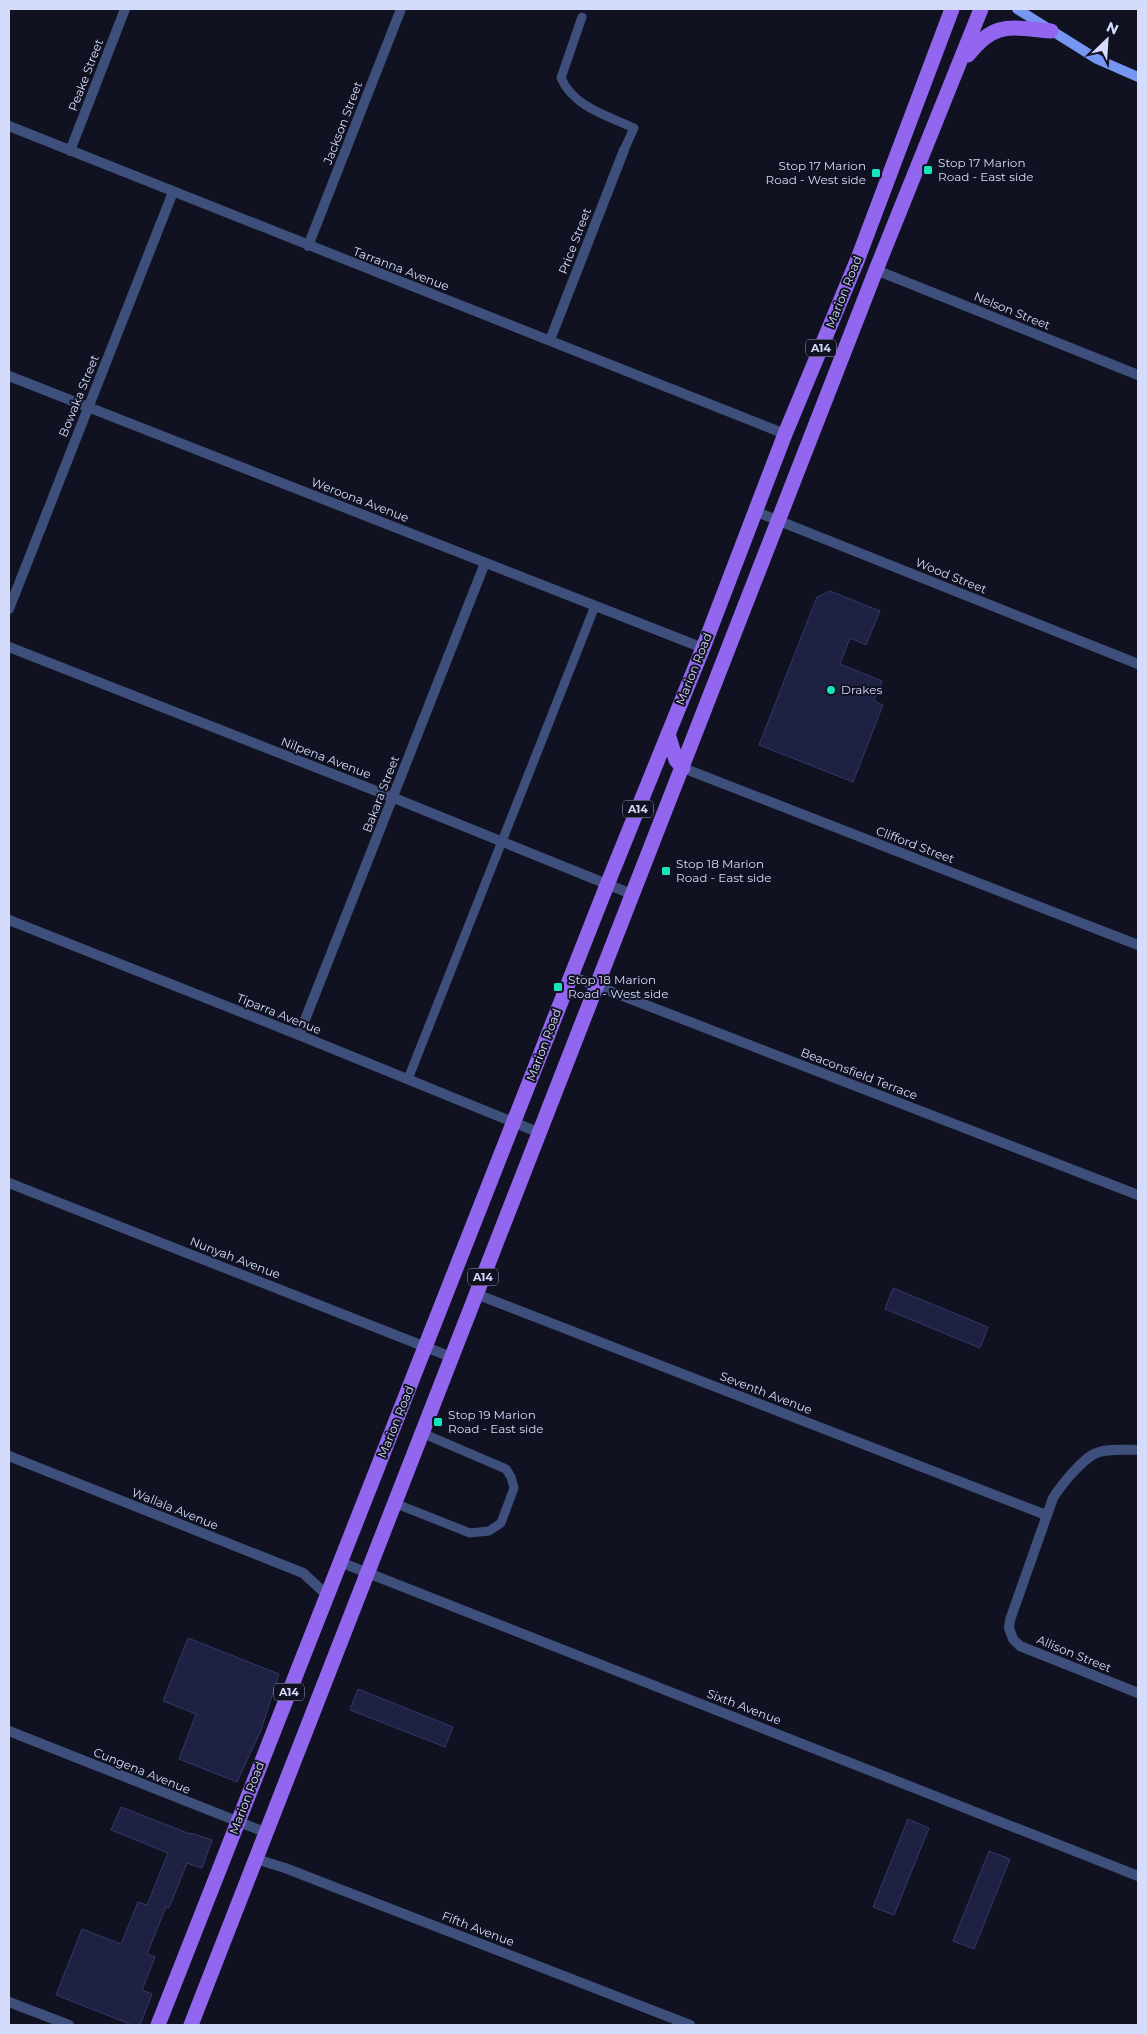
<svg xmlns="http://www.w3.org/2000/svg" width="1147" height="2034" font-family="Montserrat,sans-serif">
  <style>
    .building { fill: #1e2141; stroke: #32386a }
    .lines { fill: none; stroke-linecap: round; stroke-linejoin: round }
    .lane { stroke: #3f4f7c; stroke-width: 9 }
    .street { stroke: #3f4f7c; stroke-width: 10 }
    .secondary { stroke: #7597f1; stroke-width: 10 }
    .primary { stroke: #9366f0; stroke-width: 15 }
    .poi-dot { fill: #16e5bb; stroke: #101222; stroke-width: 2 }
    .labels { text-anchor: middle; stroke-width: 4; stroke-linejoin: round; paint-order: stroke }
    .shield { fill: #101222; stroke: #9a9fba; stroke-width: 1 }
    .shield-label { font-size: 11px; font-weight: bold; fill: #d5dcfb }
    .street-label { font-size: 12px; fill: #d5dcfb; stroke: #101222 }
    .poi-label { font-size: 12px; fill: #d5dcfb; stroke: #101222; text-anchor: start }
  </style>
  <rect width="100%" height="100%" fill="#101222"/>
  <path class="building" d="M830,591L880,611L866,645L850,638L840,664L882,681L874,701L883,705L853,782L759,745L817,597Z
    M893,1288L988,1327L980,1348L885,1309Z
    M188,1638L279,1674L261,1730L237,1782L179,1759L196,1714L163,1701Z
    M358,1689L453,1727L445,1747L350,1710Z
    M121,1807L190,1834L191,1833L212,1840L202,1868L187,1863L169,1908L166,1907L147,1954L155,1957L142,1990L152,1994L140,2025H132L56,1995L82,1929L121,1944L138,1902L147,1905L168,1853L111,1830Z
    M908,1819L929,1828L894,1915L873,1907Z
    M989,1851L1010,1859L974,1949L953,1941Z"/>
  <g class="lines">
    <path class="lane" d="M582,17L561,78C574,107 606,115 634,128L624,150
      M408,1079L595,606
      M394,1503L470,1533L489,1531L501,1523L514,1488L511,1477L506,1469L422,1433"/>
    <path class="street" d="M9,126L785,434
      M70,151L125,9
      M308,246L401,9
      M876,270L1138,375
      M550,340L624,150
      M9,376L703,648
      M754,511L1138,664
      M9,609L173,192
      M9,647L394,798L634,895
      M683,768L1138,945
      M9,920L299,1035L540,1133
      M571,976L1138,1195
      M299,1035L485,563
      M9,1183L451,1357
      M476,1294L1046,1515
      M1138,1450C1125,1450 1106,1448 1094,1454C1081,1461 1061,1485 1053,1498L1010,1620L1009,1628L1013,1639L1020,1646L1138,1693
      M9,1456L303,1573L327,1595
      M340,1562L1138,1876
      M9,1731L267,1833
      M256,1859L285,1868L690,2025
      M9,2002L69,2025"/>
    <path class="secondary" d="M1017,9L1097,59L1138,77"/>
    <path class="primary" d="M968,55C995,20 1011,28 1051,31
      M668,734L676,760L683,768
      M158,2025L607,885L703,648L785,434L857,261L952,9
      M191,2025L876,270L981,9"/>
  </g>
  <g class="poi-dot">
    <rect x="923" y="165" width="10" height="10" rx="2.5"/>
    <rect x="871" y="168" width="10" height="10" rx="2.5"/>
    <circle cx="831" cy="690" r="5"/>
    <rect x="661" y="866" width="10" height="10" rx="2.5"/>
    <rect x="553" y="982" width="10" height="10" rx="2.5"/>
    <rect x="433" y="1417" width="10" height="10" rx="2.5"/>
  </g>
  <g class="labels">
    <g class="shield">
      <rect x="806" y="339.5" width="30" height="17" rx="4"/>
      <rect x="623" y="800.5" width="30" height="17" rx="4"/>
      <rect x="468" y="1268.5" width="30" height="17" rx="4"/>
      <rect x="274" y="1683.5" width="30" height="17" rx="4"/>
    </g>
    <g class="shield-label">
      <text x="821" y="352">A14</text>
      <text x="638" y="813">A14</text>
      <text x="483" y="1281">A14</text>
      <text x="289" y="1696">A14</text>
    </g>
    <g class="street-label">
      <text transform="translate(86 75) rotate(-69)" y="4">Peake Street</text>
      <text transform="translate(343 123) rotate(-69)" y="4">Jackson Street</text>
      <text transform="translate(575 241) rotate(-69)" y="4">Price Street</text>
      <text transform="translate(401 269) rotate(21)" y="4">Tarranna Avenue</text>
      <text transform="translate(844 292) rotate(-68)" y="4">Marion Road</text>
      <text transform="translate(1012 311) rotate(22)" y="4">Nelson Street</text>
      <text transform="translate(79 396) rotate(-68)" y="4">Bowaka Street</text>
      <text transform="translate(360 500) rotate(21)" y="4">Weroona Avenue</text>
      <text transform="translate(951 576) rotate(22)" y="4">Wood Street</text>
      <text transform="translate(694 669) rotate(-68)" y="4">Marion Road</text>
      <text transform="translate(326 758) rotate(21)" y="4">Nilpena Avenue</text>
      <text transform="translate(381 794) rotate(-69)" y="4">Bakara Street</text>
      <text transform="translate(915 845) rotate(21)" y="4">Clifford Street</text>
      <text transform="translate(279 1014) rotate(22)" y="4">Tiparra Avenue</text>
      <text transform="translate(544 1045) rotate(-69)" y="4">Marion Road</text>
      <text transform="translate(859 1074) rotate(21)" y="4">Beaconsfield Terrace</text>
      <text transform="translate(235 1258) rotate(21)" y="4">Nunyah Avenue</text>
      <text transform="translate(766 1393) rotate(21)" y="4">Seventh Avenue</text>
      <text transform="translate(396 1422) rotate(-68)" y="4">Marion Road</text>
      <text transform="translate(175 1509) rotate(22)" y="4">Wallala Avenue</text>
      <text transform="translate(1074 1654) rotate(22)" y="4">Allison Street</text>
      <text transform="translate(744 1707) rotate(21)" y="4">Sixth Avenue</text>
      <text transform="translate(142 1771) rotate(22)" y="4">Cungena Avenue</text>
      <text transform="translate(247 1798) rotate(-69)" y="4">Marion Road</text>
      <text transform="translate(478 1929) rotate(21)" y="4">Fifth Avenue</text>
    </g>
    <g class="poi-label">
      <text x="938" y="167">Stop 17 Marion<tspan x="938" dy="14">Road - East side</tspan></text>
      <text x="866" y="170" text-anchor="end">Stop 17 Marion<tspan x="866" dy="14">Road - West side</tspan></text>
      <text x="841" y="694">Drakes</text>
      <text x="676" y="868">Stop 18 Marion<tspan x="676" dy="14">Road - East side</tspan></text>
      <text x="568" y="984">Stop 18 Marion<tspan x="568" dy="14">Road - West side</tspan></text>
      <text x="448" y="1419">Stop 19 Marion<tspan x="448" dy="14">Road - East side</tspan></text>
    </g>
  </g>
  <rect width="1147" height="2034" fill="none" stroke="#d5dcfb" stroke-width="20"/>
  <g transform="translate(1107 40) rotate(25)" stroke="#101222" stroke-width="4" paint-order="stroke">
  <path d="M0-4L9 19L0 12L-9 19Z" fill="#d5dcfb"/>
  <text y="-8" font-size="14" font-weight="bold" text-anchor="middle" fill="#d5dcfb">N</text>
  </g>
</svg>
